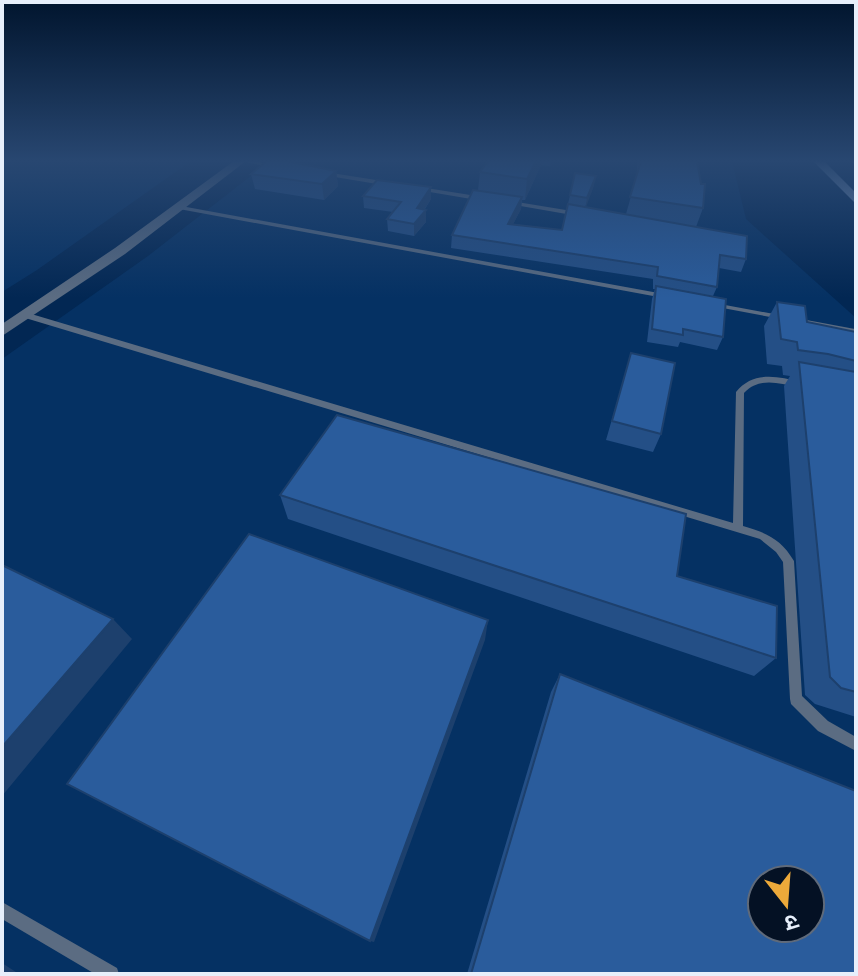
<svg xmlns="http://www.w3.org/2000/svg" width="858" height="976" font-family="Mulish,'Noto Sans Devanagari',sans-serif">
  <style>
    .built { fill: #053163; fill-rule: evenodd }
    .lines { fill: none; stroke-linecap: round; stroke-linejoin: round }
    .service { fill: #5b6c82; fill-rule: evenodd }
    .tertiary { fill: #5b6c82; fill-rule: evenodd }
    .secondary { fill: #7791b4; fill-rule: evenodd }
    .wall { fill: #244f86 }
    .shaded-wall { fill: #1d406d }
    .building { fill: #2a5c9c; stroke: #1d406d; stroke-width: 2; fill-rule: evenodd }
  </style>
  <rect width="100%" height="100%" fill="#022753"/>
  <path class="built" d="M2,161H191L37,270L2,292Z
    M270,161H732L746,219L856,318V974H2V359L148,256ZM762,880H810V928H762Z"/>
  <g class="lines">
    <path class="service" d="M241,161H254L277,166L274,168Z
      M325,172L389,182L392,184L389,186L323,175V173Z
      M420,187L483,197L486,199L483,201L418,190V188Z
      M511,201L578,212L581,214L578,216L509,204L508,203Z
      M181,206L664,294L668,296L664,298L179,209L178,208Z
      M709,302L855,329L856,333L712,306L708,304Z
      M22,313H28L733,523L736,392C753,371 777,376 800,382L801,384L797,387C778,383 759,377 744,393L743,526C767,533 781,539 794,561L802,696L828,721L856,737V751L818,731L791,704L790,699L783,562L776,552L760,539L22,317Z
      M2,902L117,968L119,974H95L2,919Z"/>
    <path class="tertiary" d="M234,161H246L125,254L2,336V324L115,248Z"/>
    <path class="secondary" d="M813,161H824L856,193V204Z
      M850,161H856V165Z"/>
  </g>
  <path class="wall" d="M488,161H551L550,166L541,165L525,200H522L521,209L513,224L562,230L575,173L596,176L593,188L585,207L626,214L637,175V161H697L703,208L696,227L746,259L741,272L719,268L717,287L713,296L723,337L717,350L680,342L678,347L647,342L652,299L655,289H653V279L451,248L452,235L478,190L480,172Z
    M336,171L338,186L324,200L255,189L251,174Z
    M431,187V199L425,209L426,222L414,236L388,231L387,219L393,212L364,208L363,196Z
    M777,302L807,322L856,332V717L815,704L805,695L784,386L790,376L783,375L782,366L767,364L764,326Z
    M631,353L661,434L653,452L606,440Z
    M280,495L677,576L776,658L754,676L288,519Z
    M560,674L856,974H467L551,692Z"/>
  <path class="shaded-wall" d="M536,161H542L541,165L525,200L527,179Z
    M336,171L338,186L324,200L322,184Z
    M596,176L593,188L585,210L587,198Z
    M431,187V199L418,219L426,210V222L414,236V224L417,208Z
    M522,197L521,209L507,236L508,224Z
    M113,619L132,639L2,796V747Z
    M488,620L485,640L374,942L370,941Z
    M2,963L19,974H2Z"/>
  <path class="building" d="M267,161H286L336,171L322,184L251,174Z
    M488,161H536L527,179L480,172Z
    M641,161H697L701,184H705L703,208L630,197Z
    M575,173L596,176L587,198L570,195Z
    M377,180L431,187L417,208L426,210L414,224L387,219L401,202L363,196Z
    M473,190L522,197L508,224L562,230L568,204L747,236L746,259L720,255L717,287L657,276L658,267L452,235Z
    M656,286L726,299L723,337L683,329V335L652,329Z
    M777,302L805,306L807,322L856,332V361L828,354L798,350L797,342L781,339Z
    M631,353L675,363L661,434L612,421Z
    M799,362L856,372V692L841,688L830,677Z
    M337,415L686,514L677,576L777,606L776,658L280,495Z
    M249,534L488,620L370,941L67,784Z
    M2,565L113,619L2,747Z
    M560,674L856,791V974H471ZM762,880H810V928H762Z"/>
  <linearGradient id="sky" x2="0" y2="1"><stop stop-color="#01152e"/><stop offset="0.54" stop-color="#284771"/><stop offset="1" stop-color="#284771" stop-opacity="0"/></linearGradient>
  <rect width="858" height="298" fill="url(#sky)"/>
  <rect width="858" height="976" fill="none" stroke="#e7effb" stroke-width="8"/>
  <g transform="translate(786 904) rotate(163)"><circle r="38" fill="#041124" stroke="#5f6a7a" stroke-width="2"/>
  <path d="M0-6L14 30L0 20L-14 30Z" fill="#eca93a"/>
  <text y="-12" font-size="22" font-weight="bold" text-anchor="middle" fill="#e7effb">उ</text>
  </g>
</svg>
